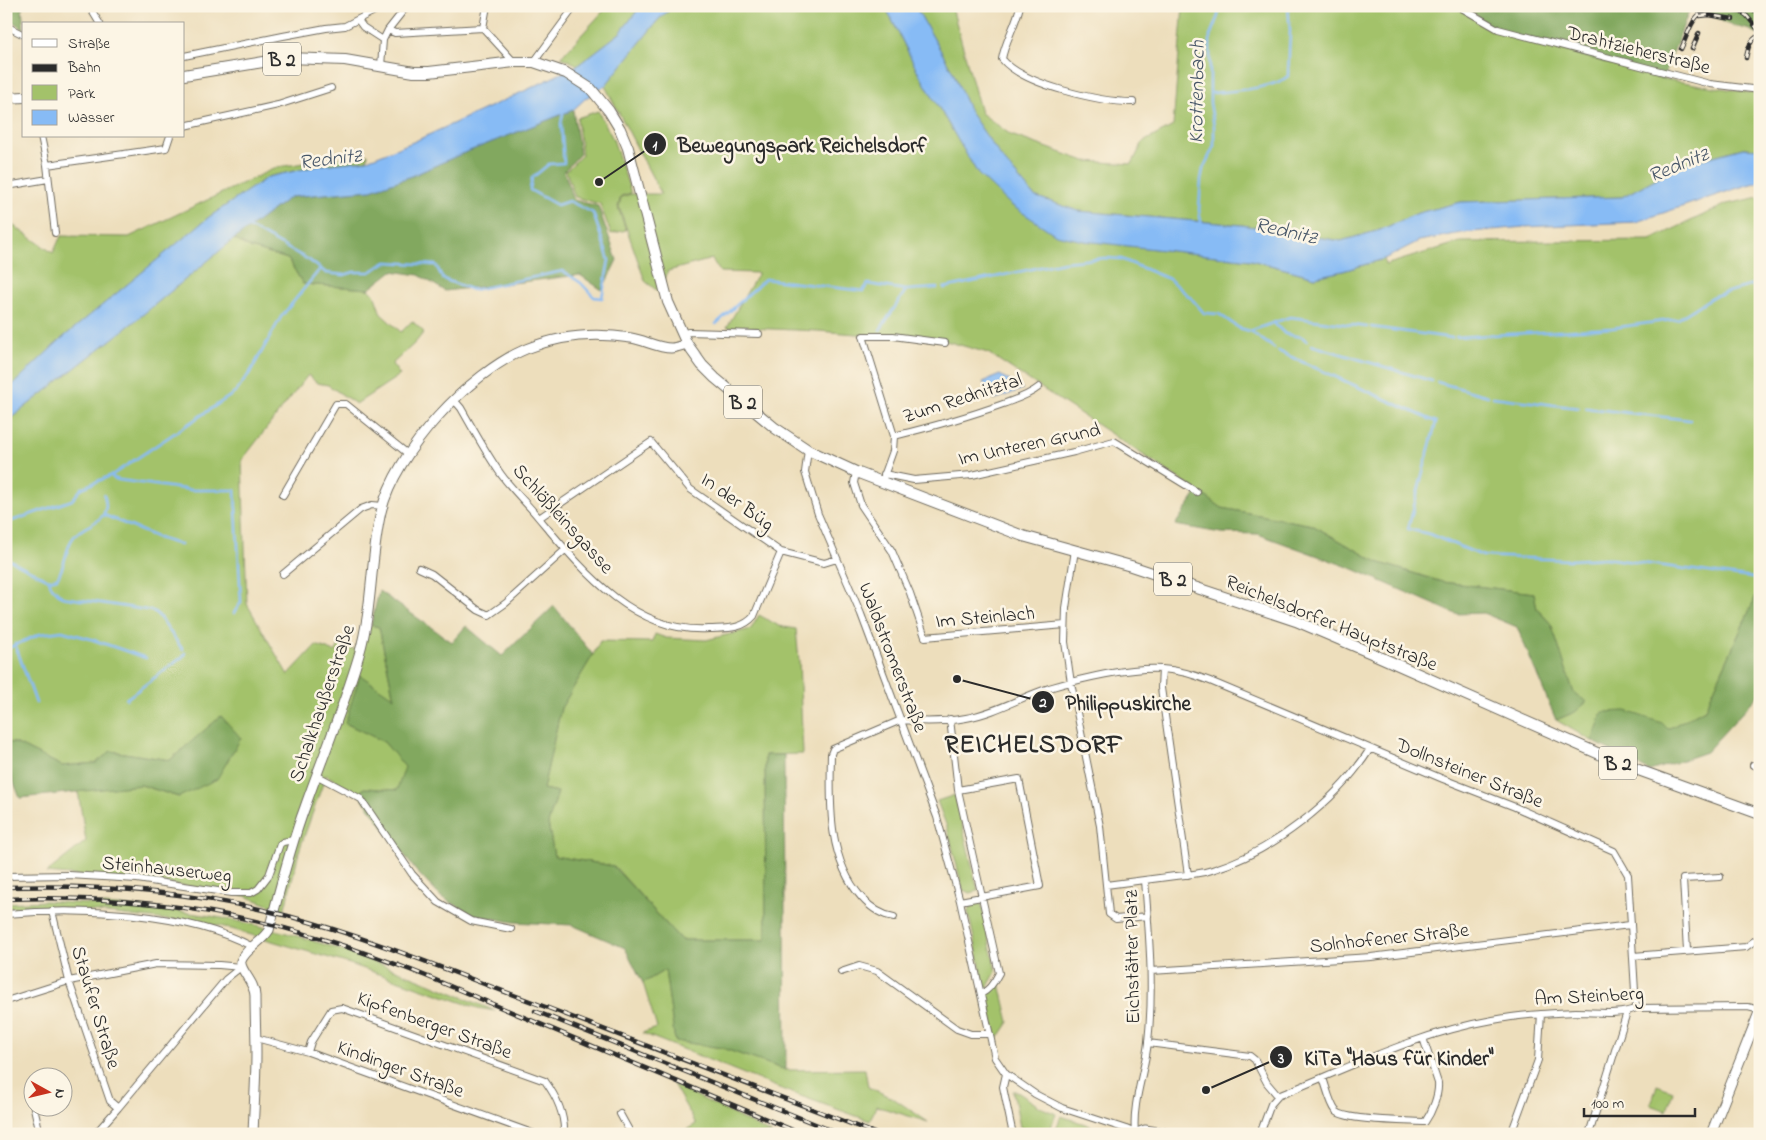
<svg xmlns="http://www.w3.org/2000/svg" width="1766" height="1140" font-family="'Indie Flower',sans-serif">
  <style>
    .green { fill: #a3c26a; stroke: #67764a }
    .forest { fill: #82a85e; stroke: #566a44 }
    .water { fill: #87bbf5; stroke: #597390 }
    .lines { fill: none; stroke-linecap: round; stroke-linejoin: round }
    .stream { stroke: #87bbf5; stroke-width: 2.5 }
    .street-casing { stroke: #6f6a5e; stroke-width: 8 }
    .secondary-casing { stroke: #6f6a5e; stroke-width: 11 }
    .primary-casing { stroke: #6f6a5e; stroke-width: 12 }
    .street { stroke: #fff; stroke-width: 6 }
    .secondary { stroke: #fff; stroke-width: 9 }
    .primary { stroke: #fff; stroke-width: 10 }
    .rail-casing { stroke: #2b2b2b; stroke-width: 4.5 }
    .rail { stroke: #fcf5e5; stroke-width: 2.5; stroke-dasharray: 8; stroke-linecap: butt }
    .labels { text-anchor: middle; stroke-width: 5; stroke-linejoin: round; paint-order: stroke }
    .shield { fill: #fcf5e5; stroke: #6a6863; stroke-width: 1 }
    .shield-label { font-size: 19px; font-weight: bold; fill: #2b2b2b }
    .street-label { font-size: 20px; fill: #2b2b2b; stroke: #fcf5e5 }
    .water-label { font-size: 21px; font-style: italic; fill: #475668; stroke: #fcf5e5 }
    .district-label { font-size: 25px; font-weight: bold; letter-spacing: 1px; fill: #2b2b2b; stroke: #fcf5e5 }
    .leader { fill: none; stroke: #2b2b2b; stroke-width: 2 }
    .callout-dot { fill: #2b2b2b; stroke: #fcf5e5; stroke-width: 2 }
    .mark-label { font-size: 15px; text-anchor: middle; font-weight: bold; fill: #fff }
    .callout-label { font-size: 21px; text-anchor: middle; font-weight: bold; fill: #2b2b2b; stroke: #fcf5e5; stroke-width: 5; stroke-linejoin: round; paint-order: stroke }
  </style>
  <rect width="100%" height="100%" fill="#fcf5e5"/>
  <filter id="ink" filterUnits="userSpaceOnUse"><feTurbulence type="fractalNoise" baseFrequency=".02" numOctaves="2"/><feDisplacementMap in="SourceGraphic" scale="10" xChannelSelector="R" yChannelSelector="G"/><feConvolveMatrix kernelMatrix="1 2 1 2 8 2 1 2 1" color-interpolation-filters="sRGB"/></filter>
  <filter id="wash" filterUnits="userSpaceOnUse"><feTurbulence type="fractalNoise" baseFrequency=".0096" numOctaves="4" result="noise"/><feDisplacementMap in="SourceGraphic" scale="20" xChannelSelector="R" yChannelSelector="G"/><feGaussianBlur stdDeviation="1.12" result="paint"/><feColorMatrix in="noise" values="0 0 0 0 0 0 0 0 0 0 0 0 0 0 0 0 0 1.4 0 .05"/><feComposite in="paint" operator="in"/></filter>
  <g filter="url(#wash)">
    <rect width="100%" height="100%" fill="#eddebc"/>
    <path class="green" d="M608,6H641L620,33L578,65L561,57Z
      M674,6H885L918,72L978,174L1139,247L1251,260L1315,277L1343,271L1384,259L1385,265L1460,242L1650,240L1727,204L1760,197V587L1705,709L1668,729L1604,712L1592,741L1556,720L1575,712L1574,694L1551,624L1537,609L1534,593L1442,582L1377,562L1312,525L1222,508L1198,491L988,353L946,341L818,331L727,327L758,273L720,272L712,259L668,271L660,293L645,281L619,207L621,197L631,194H661L605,86L658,20Z
      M915,6H949L953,11L981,113L1011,135L1085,161L1132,164L1143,142L1173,126L1183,6H1456L1496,31L1663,79L1760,94V149L1743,148L1681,165L1622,197L1461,202L1418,213L1380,230L1341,241L1242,225L1078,211L1034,196L1001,157L970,112L953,72Z
      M598,111L613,139L631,193L621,196L618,207L626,230L611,234L600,204L575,197L566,171L582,155L577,118Z
      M368,154L367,160L322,165L268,177L209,217L60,340L6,391V219L11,224L53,253L61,236L129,237L277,167Z
      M234,239L250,248L288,259L303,284L369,289L374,294L381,314L401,332L412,321L424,332L415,343L392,364L400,375L356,404L328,385L317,383L308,375L242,460L247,604L288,675L316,645L335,652L340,644L355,650L371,625L379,627L394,699L345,723L384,742L406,767L397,790L364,788L359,794L326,775L300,848L284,911L246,896L164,883L46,873L86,841L78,791L141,785L178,797L222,716L170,760L111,751L96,763L62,766L15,743L6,742V422L140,317Z
      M759,615L779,626L796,629L799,661L803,754L765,755L766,940H681L614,866L554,856L548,823L558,792L543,789L561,708L593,655L600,641L652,642L655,634L666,638L706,640L751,629Z
      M955,795L978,891L970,893L963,890L947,827L937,801Z
      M46,901C94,905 142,906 190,913C297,927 397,969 495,1011L478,1008L350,964L221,926L54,907L6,908V903Z
      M981,902L996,972L987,988H985L968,911L971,904Z
      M665,970L675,1041L722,1048L786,1070L865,1069L868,1087L893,1098L928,1122L876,1106L870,1121L784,1090L642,1033L657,1028L643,983Z
      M996,983L1000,984L1009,1022L997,1040L987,996L988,992Z
      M673,1084L772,1134H687L686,1130L696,1124Z
      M1657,1085L1673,1091L1667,1111L1651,1105Z
      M1013,1091H1016L1040,1107L1056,1114L1048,1134H1034L1020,1127Z
      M1061,1116L1115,1134H1099L1091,1131L1090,1134H1054Z"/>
    <path class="forest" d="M6,6H22L24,30L6,16Z
      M1465,6H1691L1663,79L1496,31Z
      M1695,6H1760V36L1750,30L1727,24Z
      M573,110L580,154L564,171L574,200L598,206L617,260L602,290L580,275L445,291L419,275L392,271L369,289L303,284L288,259L250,248L234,239L290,197L371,190L412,176L459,155Z
      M1198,491L1222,508L1312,525L1377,562L1442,582L1534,593L1537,609L1551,624L1574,693L1587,702L1575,712L1556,720L1517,627L1483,613L1456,614L1351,568L1258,534L1221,533L1175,525Z
      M1760,587V693L1706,752L1650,771L1592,741L1603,712L1626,711L1662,723L1668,729L1705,709Z
      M379,591L452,642L466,626L502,656L554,606L593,655L561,708L543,789L558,792L548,823L554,856L613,866L681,940H766L765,755H784L786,1070L722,1048L675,1041L665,970L643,983L625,948L572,925L513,922L474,915L441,897L416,871L359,794L364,788L397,790L405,767L384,742L345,723L360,675L394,698L379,627L371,625Z
      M221,716L241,738L217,779L179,797L141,785L20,798L8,768H6V742L15,743L62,766L96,763L111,751L170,760Z"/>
    <path class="water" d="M641,6H674L658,20L605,86L586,98L573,110L459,155L412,176L371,190L290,197L234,239L140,317L6,422V391L60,340L209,217L268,177L322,165L367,160L413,142L533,87L578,65L620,33Z
      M885,6H915L953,72L970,112L1001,157L1034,196L1078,211L1242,225L1341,241L1380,230L1418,213L1461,202L1622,197L1681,165L1743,148L1760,149V182L1747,185L1636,222L1524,227L1461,233L1419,241L1384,259L1343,271L1315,277L1251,260L1084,241L1056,235L1011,205L978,174L918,72Z
      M1000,375L1023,389L994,400L983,382Z"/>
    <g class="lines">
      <path class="stream" d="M1211,93C1231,91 1274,89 1288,76L1290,31L1288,6
        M1203,225L1201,222L1199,210L1201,180L1203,169L1214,146V126L1210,103V36L1218,16L1219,6
        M249,227L309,260L326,273L344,275L354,272H370L386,262L436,265L443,279L473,290L563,271L581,283L594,297L602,298L609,260L593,213L569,201L557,205L530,190L532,178L549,164L564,163L561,124L563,113
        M944,288L1064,262L1105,258L1121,259L1169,279L1191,298L1204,313L1219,314L1239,328L1250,331L1274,348
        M1274,323L1285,334L1302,337L1307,341
        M716,324L765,279L863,291L868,284L906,290L937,288
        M1371,327L1452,338
        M880,330L906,290
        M1250,331L1290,317L1367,327
        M1456,337L1612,328L1678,319L1714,296L1760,283
        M1311,345L1432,381
        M1278,351L1436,422L1408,529L1429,534L1483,556L1569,560L1605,558L1760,579
        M1437,382L1488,396
        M1493,397L1579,408
        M1586,408L1690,420
        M112,475L113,478L119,480L191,490H235L241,602L234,613
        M104,515L161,539L181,545
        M6,523L72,500L82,488L112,475L236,392L251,371L281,317L320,269
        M6,558L49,580L51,586L62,597L153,611L158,615L183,650
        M49,580L57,578C65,567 65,553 71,541C81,521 114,526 104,495
        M15,644L36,703
        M6,649L40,634L62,631L91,639L146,658
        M126,699L185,655V653"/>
    </g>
  </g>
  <g filter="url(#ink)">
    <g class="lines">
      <defs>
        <path id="street" d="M89,6L100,24
          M1020,6C1016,25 1005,41 1002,59C1023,85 1100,102 1133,102
          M1458,6L1498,29L1710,84L1760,90
          M358,20L363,27L383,40
          M6,26L24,35
          M483,28L514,62
          M483,28L487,6
          M388,30L395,33L483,28
          M184,56L283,36L326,28L345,26L384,6
          M534,62L575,6
          M381,66L383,40L388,30L407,6
          M184,126L278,105L331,88
          M41,136L47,165L55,233
          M47,165L166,148L170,136
          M7,186L48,179
          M682,335L688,332L759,334
          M454,400L461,408C473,429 485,451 498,470C509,487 525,501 538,517C582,569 633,634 709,629C726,628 742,630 754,616L781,552
          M894,436C931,427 967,417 1003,404C1016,399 1028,396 1039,387
          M808,450L805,472L818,514L861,614L937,817L960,901L995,1058L1006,1074L1035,1094L1062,1108L1126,1129L1135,1133
          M856,472L854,483L861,505L892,551L910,593L925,637L1065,625
          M884,474L914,480L972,475L1074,452L1114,441L1197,492
          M884,476L893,451L894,436L863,336H893L945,343
          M283,495L336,404H346L408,454
          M539,518L651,442L690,489L781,552L824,563L837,559
          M1075,550L1066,608L1065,642L1071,683L1100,826L1109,914L1116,919L1148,916
          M419,568L432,574L478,610L489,615L506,603L565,550
          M283,574L361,509L372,505L383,506
          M1162,669L1161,688L1188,875
          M950,719L958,790L999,973C995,981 990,990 981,994
          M1753,765L1760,767
          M316,775L361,799L412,874L438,902L471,921L511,929
          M958,790L1019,779L1040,886L960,901
          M6,876L69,875L137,879L231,893H251L258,889L269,875L280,844L283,842L293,840
          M1106,885C1129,882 1152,879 1175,876C1187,875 1200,874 1212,870C1272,852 1337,801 1370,749
          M52,911L69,981L110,1101L118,1108
          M6,914C80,907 187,912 253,947
          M894,917C881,915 871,908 862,898C827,859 830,802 831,754L833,749L901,720C921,722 945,722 966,718C995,713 1021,697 1049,688C1080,679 1130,667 1162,669C1178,670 1195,675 1210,681L1443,779L1515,807L1614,851L1628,875L1636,1008
          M1687,951L1683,879L1720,877
          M1633,956L1746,947L1757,939
          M1151,971L1371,957L1630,925
          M841,972L859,966L877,971L957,1029L971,1034H990
          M6,1001L69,981L156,964L219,965L241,967
          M256,1038L308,1052L535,1134
          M1148,1043L1250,1056L1255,1060L1267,1083L1278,1096
          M308,1052L311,1042L331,1010L342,1008L545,1081C556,1096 565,1115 564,1134
          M1006,1074L1003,1087L1012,1130L1014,1134
          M1323,1078C1326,1086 1330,1104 1336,1111C1345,1121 1409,1121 1425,1122C1432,1112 1439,1095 1438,1083L1423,1038
          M34,1108L40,1134
          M620,1114L631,1134
          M1135,1133C1132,1102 1145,1072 1148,1042C1154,988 1149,934 1145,880
          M95,1134L118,1108L226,979L241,967
          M1260,1134L1271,1104L1278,1096C1348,1068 1417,1033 1493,1020C1520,1015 1549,1013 1576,1012C1596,1012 1619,1016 1636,1008L1748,1007L1760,1010
          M1511,1134L1538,1060L1541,1014
          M1589,1134L1627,1012"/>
        <path id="secondary" d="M253,1134C254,1107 256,1080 256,1053C256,1034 255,1015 255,996C255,982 239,970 241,961C245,949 262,942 269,930C280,888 290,847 305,807C323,756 344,706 359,655C373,608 370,559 381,512C396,451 469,373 526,349C560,335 594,332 631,338C644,340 658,348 671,348C676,348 682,345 687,344
          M1134,1134L1145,1130L1169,1134
          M1711,1134L1760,1010"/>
        <path id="primary" d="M184,75L288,58L345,60L414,72H429L514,62H534L566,73L591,89L609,111L620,129L628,148L668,302L687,344L702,365L715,378L775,428L808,450L856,472L1023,536L1131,566L1296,621L1371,653L1622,764L1760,814
          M6,98L24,97"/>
      </defs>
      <use href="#street" class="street-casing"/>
      <use href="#secondary" class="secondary-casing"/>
      <use href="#primary" class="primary-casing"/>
      <use href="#street" class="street"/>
      <use href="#secondary" class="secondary"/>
      <use href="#primary" class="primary"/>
      <defs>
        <path id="rail" d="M1737,6L1760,12
          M1713,7L1741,12L1747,16L1760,32
          M1700,16L1709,15L1733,19
          M1681,49C1691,28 1692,10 1719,6
          M1692,49L1699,33
          M1746,58C1748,48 1750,39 1760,35
          M6,887C101,884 196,892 288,916C375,939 458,975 543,1006C655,1048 766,1091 877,1134
          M6,899C111,895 219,907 319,938C355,949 391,962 426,976L802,1134
          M535,1011L840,1134"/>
      </defs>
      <use href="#rail" class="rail-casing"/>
      <use href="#rail" class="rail"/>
    </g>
  </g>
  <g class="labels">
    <g class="shield">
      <rect x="263" y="42.5" width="38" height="33" rx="4"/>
      <rect x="724" y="385.5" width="38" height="33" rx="4"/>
      <rect x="1154" y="562.5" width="38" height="33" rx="4"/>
      <rect x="1599" y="746.5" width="38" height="33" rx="4"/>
    </g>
    <g class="shield-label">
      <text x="282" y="66">B 2</text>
      <text x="743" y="409">B 2</text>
      <text x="1173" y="586">B 2</text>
      <text x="1618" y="770">B 2</text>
    </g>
    <g class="street-label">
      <text transform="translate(1639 49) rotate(14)" y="7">Drahtzieherstraße</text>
      <text transform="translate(962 397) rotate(-18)" y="7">Zum Rednitztal</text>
      <text transform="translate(1029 443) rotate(-12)" y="7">Im Unteren Grund</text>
      <text transform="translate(738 501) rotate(36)" y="7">In der Büg</text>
      <text transform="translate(564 518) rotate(48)" y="7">Schlößleinsgasse</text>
      <text transform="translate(985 616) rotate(-5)" y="7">Im Steinlach</text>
      <text transform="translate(1332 622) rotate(22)" y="7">Reichelsdorfer Hauptstraße</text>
      <text transform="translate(894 657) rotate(69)" y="7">Waldstromerstraße</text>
      <text transform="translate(321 703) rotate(-71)" y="7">Schalkhaußerstraße</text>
      <text transform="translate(1470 772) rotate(22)" y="7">Dollnsteiner Straße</text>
      <text transform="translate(167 868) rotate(6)" y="7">Steinhauserweg</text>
      <text transform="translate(1389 937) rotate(-6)" y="7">Solnhofener Straße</text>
      <text transform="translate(1131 957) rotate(-91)" y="7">Eichstätter Platz</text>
      <text transform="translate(1589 995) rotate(-3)" y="7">Am Steinberg</text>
      <text transform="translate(97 1007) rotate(73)" y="7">Staufer Straße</text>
      <text transform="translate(435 1024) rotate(20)" y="7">Kipfenberger Straße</text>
      <text transform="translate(401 1068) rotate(20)" y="7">Kindinger Straße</text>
    </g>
    <g class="water-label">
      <text transform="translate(1196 92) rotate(-89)" y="7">Krottenbach</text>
      <text transform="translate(330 158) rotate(-7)" y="7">Rednitz</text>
      <text transform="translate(1678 164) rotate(-22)" y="7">Rednitz</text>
      <text transform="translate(1286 230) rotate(13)" y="7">Rednitz</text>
    </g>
    <g class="district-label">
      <text x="1034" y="752">REICHELSDORF</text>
    </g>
  </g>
  <path class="leader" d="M599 182L655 144M957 679L1043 702M1206 1090L1281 1057"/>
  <g class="callout-dot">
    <circle cx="599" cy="182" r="5"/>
    <circle cx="957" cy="679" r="5"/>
    <circle cx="1206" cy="1090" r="5"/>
    <circle cx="655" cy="144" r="12"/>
    <circle cx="1043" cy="702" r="12"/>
    <circle cx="1281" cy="1057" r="12"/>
  </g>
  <g class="mark-label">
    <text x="655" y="150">1</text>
    <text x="1043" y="707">2</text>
    <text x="1281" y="1063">3</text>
  </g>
  <g class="callout-label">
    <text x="802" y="152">Bewegungspark Reichelsdorf</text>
    <text x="1128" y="710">Philippuskirche</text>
    <text x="1399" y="1065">KiTa "Haus für Kinder"</text>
  </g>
  <rect width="1766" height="1140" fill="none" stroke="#fcf5e5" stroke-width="25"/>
  <rect x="22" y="22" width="162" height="115" fill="#fcf5e5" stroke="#a8a49b"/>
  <rect x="32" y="39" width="25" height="8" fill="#ffffff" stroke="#a8a49b"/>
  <text x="68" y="48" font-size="15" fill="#2b2b2b">Straße</text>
  <rect x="32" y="64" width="25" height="8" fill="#2b2b2b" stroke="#a8a49b"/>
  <text x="68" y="72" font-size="15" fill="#2b2b2b">Bahn</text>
  <rect x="32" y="85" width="25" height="15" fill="#a3c26a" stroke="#a8a49b"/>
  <text x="68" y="98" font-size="15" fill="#2b2b2b">Park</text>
  <rect x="32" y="110" width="25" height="15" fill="#87bbf5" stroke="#a8a49b"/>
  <text x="68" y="122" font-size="15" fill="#2b2b2b">Wasser</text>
  <g transform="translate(48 1092) rotate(98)"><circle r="24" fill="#fcf5e5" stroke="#a8a49b"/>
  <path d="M0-4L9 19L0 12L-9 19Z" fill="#c8321e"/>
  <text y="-8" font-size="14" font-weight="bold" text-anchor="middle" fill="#2b2b2b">N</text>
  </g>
  <path d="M1584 1108v8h111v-8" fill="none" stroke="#2b2b2b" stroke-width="2.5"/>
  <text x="1591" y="1108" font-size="15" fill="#2b2b2b" stroke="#fcf5e5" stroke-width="4" paint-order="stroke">100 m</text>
</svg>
